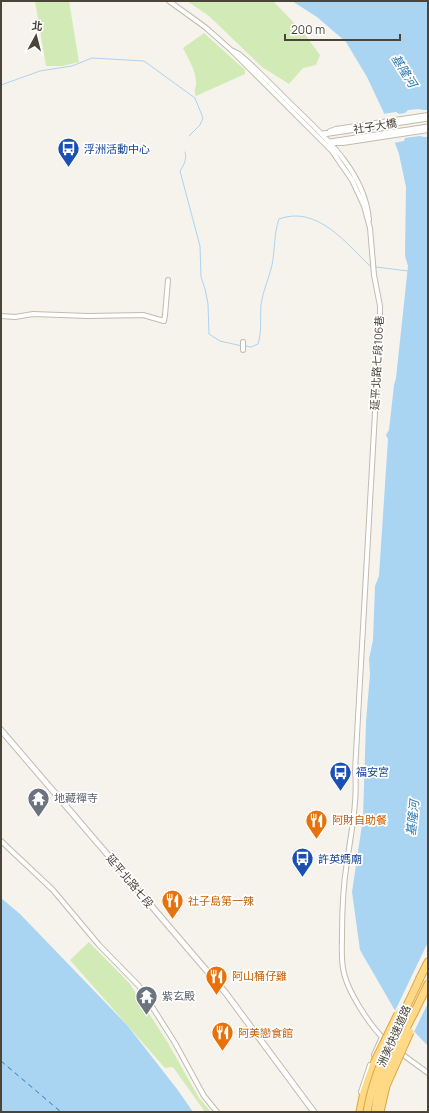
<svg xmlns="http://www.w3.org/2000/svg" width="429" height="1113" font-family="Manrope,'Noto Sans TC',sans-serif">
  <style>
    .green { fill: #d2eab5 }
    .water { fill: #a9d4f2 }
    .pier { fill: #f6f3ec }
    .lines { fill: none; stroke-linecap: round; stroke-linejoin: round }
    .stream { stroke: #a9d4f2; stroke-width: 1 }
    .ferry { stroke: #2e7ab2; stroke-width: 1; stroke-dasharray: 5 4; stroke-linecap: butt }
    .minor-casing { stroke: #c2bbae; stroke-width: 6 }
    .tertiary-casing { stroke: #c2bbae; stroke-width: 7 }
    .trunk-casing { stroke: #e0a43c; stroke-width: 9 }
    .minor { stroke: #fff; stroke-width: 4 }
    .tertiary { stroke: #fff; stroke-width: 5 }
    .trunk { stroke: #ffd985; stroke-width: 7 }
    .trunk-bridge-casing { stroke: #e0a43c; stroke-width: 9; stroke-linecap: butt }
    .trunk-bridge { stroke: #ffd985; stroke-width: 7 }
    .labels { text-anchor: middle; stroke-width: 3.5; stroke-linejoin: round; paint-order: stroke }
    .street-label { font-size: 11px; fill: #4b4439; stroke: #fff }
    .transit-label { font-size: 11px; fill: #164399; stroke: #fff; text-anchor: start }
    .worship-label { font-size: 11px; fill: #5b616d; stroke: #fff; text-anchor: start }
    .food-label { font-size: 11px; fill: #c56008; stroke: #fff; text-anchor: start }
    .water-label { font-size: 12px; font-style: italic; fill: #2e7ab2; stroke: #fff }
  </style>
  <rect width="100%" height="100%" fill="#f6f3ec"/>
  <path class="green" d="M35,1H69L79,62L62,66H46Z
    M187,1H273L303,32L320,55L316,65L303,68L289,84L262,67L209,16Z
    M204,33L245,70V74L196,96C193,89 197,87 196,81C195,69 188,58 183,48Z
    M89,942L130,984L168,1043L199,1098L211,1112H205L173,1067L165,1068L70,960Z"/>
  <path class="water" d="M292,1H428V1046L397,1014L360,950L352,892L363,818L366,722L370,674L369,659L373,640L375,586L379,576L388,439L386,435L389,430L394,385L396,378L408,266L405,256L406,187L399,154L383,111L367,77L346,42L317,17Z
    M1,898L20,914L127,1025L177,1089L193,1112H1Z"/>
  <path class="pier" d="M419,109L423,110H428V137H424L420,136L405,138L404,141L393,143L382,114L396,112L399,114L405,113L408,110Z
    M428,942V1003L413,1034L394,1013Z"/>
  <g class="lines">
    <path class="stream" d="M1,85L40,71L72,66L92,58L144,61L195,98L203,118L200,125L189,136
      M185,152C187,159 184,165 180,171L200,246L201,277L205,289L208,304L209,334L220,341L242,346
      M376,267L408,271
      M245,346L251,347L258,344C262,331 260,318 261,304C263,291 269,278 272,265C275,250 274,233 279,219C317,205 346,243 370,266L372,267"/>
    <path class="ferry" d="M1,1061L61,1112"/>
    <defs>
      <path id="minor" d="M169,1L205,27L231,50L239,54L246,60C261,74 276,89 290,103C323,135 365,171 369,220
        M231,50L332,151L352,180L364,206L370,228L374,275L380,306V323L355,771C358,800 351,833 347,862C343,886 342,911 342,935C342,946 341,957 343,968C346,990 370,1026 386,1041
        M330,131L336,129L428,115
        M334,143H343L428,130
        M1,316L15,317L33,314L88,316L143,315L164,321L165,315L168,280
        M243,350V342
        M1,841L53,890L99,945L139,986L175,1043L204,1096L217,1112
        M399,1052L428,1073
        M374,1055L382,1037
        M361,1092L370,1065"/>
      <path id="tertiary" d="M323,134L428,118
        M330,142L428,127
        M1,730L225,992L314,1112"/>
      <path id="trunk" d="M420,978L428,962
        M414,1013L428,984
        M360,1112L364,1092L375,1061"/>
    </defs>
    <use href="#minor" class="minor-casing"/>
    <use href="#tertiary" class="tertiary-casing"/>
    <use href="#trunk" class="trunk-casing"/>
    <use href="#minor" class="minor"/>
    <use href="#tertiary" class="tertiary"/>
    <use href="#trunk" class="trunk"/>
    <defs>
      <path id="trunk-bridge" d="M375,1061L398,1014
        M367,1112C374,1067 401,1020 420,978
        M375,1112C378,1077 398,1044 414,1013
        M380,1112L386,1086L410,1032"/>
    </defs>
    <use href="#trunk-bridge" class="trunk-bridge-casing"/>
    <use href="#trunk-bridge" class="trunk-bridge"/>
  </g>
  <defs>
    <symbol id="bus-pin" viewBox="-11 -11 22 30"><path d="M0 17L-7.5 6A9.5 9.5 0 1 1 7.5 6Z" fill="#1a4fb4" stroke="#fff"/><path d="M-5-6H5V4H4V6H2V4H-2V6H-4V4H-5ZM-3.5-4V0h7V-4ZM-3.5 1.2v1.5H-2V1.2ZM2 1.2v1.5H3.5V1.2Z" fill="#fff"/></symbol>
    <symbol id="temple-pin" viewBox="-11 -11 22 30"><path d="M0 17L-7.5 6A9.5 9.5 0 1 1 7.5 6Z" fill="#6b7280" stroke="#fff"/><path d="M0-6L5-2H3V0L6.5 2.5H4V6H1.5V3h-3V6H-4V2.5H-6.5L-3 0V-2H-5Z" fill="#fff"/></symbol>
    <symbol id="restaurant-pin" viewBox="-11 -11 22 30"><path d="M0 17L-7.5 6A9.5 9.5 0 1 1 7.5 6Z" fill="#e8710a" stroke="#fff"/><path d="M-5-6h1v4h1v-4h1v4h1v-4h1v5L-1.5 .5V6h-2V.5L-5-1ZM5-6V6H3V1.5H1.5Q1.5-4 5-6Z" fill="#fff"/></symbol>
  </defs>
  <g fill-rule="evenodd">
    <use href="#bus-pin" x="56" y="136" width="25" height="34"/>
    <use href="#bus-pin" x="328" y="760" width="25" height="34"/>
    <use href="#temple-pin" x="26" y="786" width="25" height="34"/>
    <use href="#restaurant-pin" x="304" y="808" width="25" height="34"/>
    <use href="#bus-pin" x="290" y="846" width="25" height="34"/>
    <use href="#restaurant-pin" x="160" y="888" width="25" height="34"/>
    <use href="#restaurant-pin" x="204" y="964" width="25" height="34"/>
    <use href="#temple-pin" x="134" y="984" width="25" height="34"/>
    <use href="#restaurant-pin" x="210" y="1020" width="25" height="34"/>
  </g>
  <g class="labels">
    <g class="street-label">
      <text transform="translate(375 126) rotate(-9)" y="4">社子大橋</text>
      <text transform="translate(377 363) rotate(-87)" y="4">延平北路七段106巷</text>
      <text transform="translate(130 881) rotate(50)" y="4">延平北路七段</text>
      <text transform="translate(394 1036) rotate(-66)" y="4">洲美快速道路</text>
    </g>
    <g class="transit-label">
      <text x="84" y="153">浮洲活動中心</text>
      <text x="356" y="776">福安宮</text>
      <text x="318" y="863">許英媽廟</text>
    </g>
    <g class="worship-label">
      <text x="54" y="802">地藏禪寺</text>
      <text x="162" y="1000">紫玄殿</text>
    </g>
    <g class="food-label">
      <text x="332" y="824">阿財自助餐</text>
      <text x="188" y="905">社子島第一辣</text>
      <text x="232" y="980">阿山桶仔雞</text>
      <text x="238" y="1037">阿美戀食館</text>
    </g>
    <g class="water-label">
      <text transform="translate(404 71) rotate(58)" y="4">基隆河</text>
      <text transform="translate(413 818) rotate(-84)" y="4">基隆河</text>
    </g>
  </g>
  <rect width="429" height="1113" fill="none" stroke="#4b4439" stroke-width="4"/>
  <g transform="translate(36 36) rotate(7)" stroke="#ffffff" stroke-width="3" paint-order="stroke">
  <path d="M0-3L7 15L0 10L-7 15Z" fill="#4b4439"/>
  <text y="-6" font-size="11" font-weight="bold" text-anchor="middle" fill="#4b4439">北</text>
  </g>
  <path d="M285 34v6h115v-6" fill="none" stroke="#4b4439" stroke-width="2"/>
  <text x="291" y="34" font-size="12" fill="#4b4439" stroke="#ffffff" stroke-width="3" paint-order="stroke">200 m</text>
</svg>
